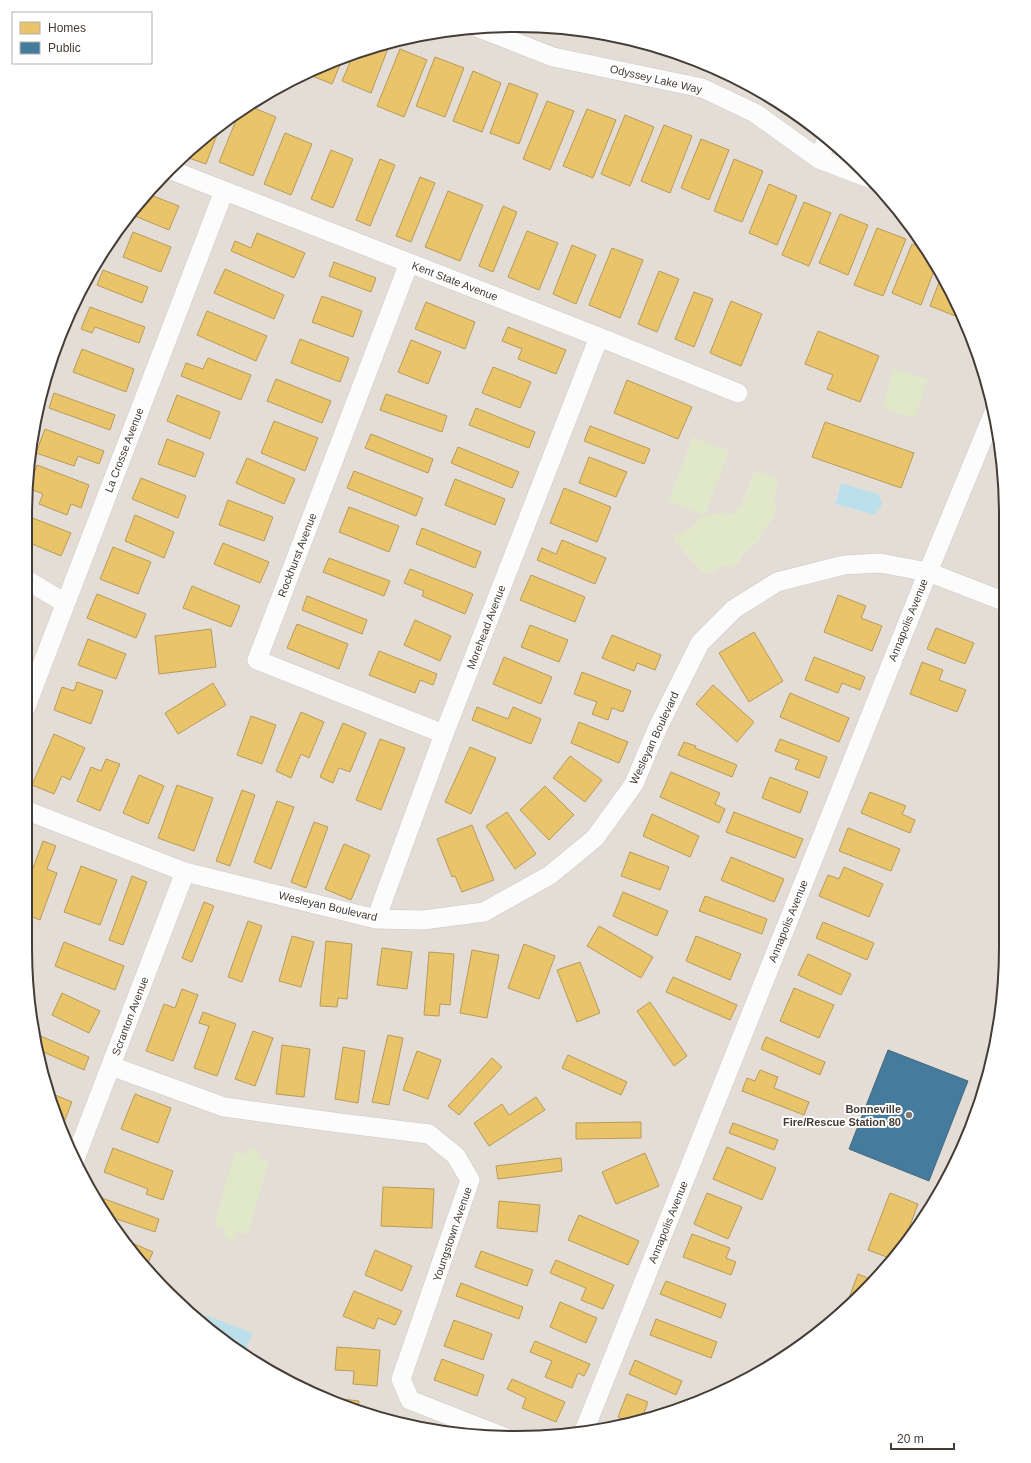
<svg xmlns="http://www.w3.org/2000/svg" width="1031" height="1463" font-family="Arial,sans-serif">
  <style>
    .residential { fill: #e3ddd6; fill-rule: evenodd }
    .green { fill: #e1e8ca }
    .water { fill: #bbe0eb }
    .homes { fill: #e9c46a; stroke: #b89b5a }
    .public { fill: #457b9d; stroke: #45687e }
    .lines { fill: none; stroke-linecap: round; stroke-linejoin: round }
    .minor-casing { stroke: #ccc8c5; stroke-width: 20 }
    .minor { stroke: #fdfcfc; stroke-width: 19 }
    .poi-dot { fill: #807a74; stroke: #fff; stroke-width: 1.5 }
    .labels { text-anchor: middle; stroke-width: 4; stroke-linejoin: round; paint-order: stroke }
    .street-label { font-size: 11px; fill: #443c35; stroke: #fff }
    .poi-label { font-size: 11px; font-weight: bold; fill: #443c35; stroke: #fff; text-anchor: end }
    .rim { fill: none; stroke: #443c35; stroke-width: 2 }
  </style>
  <rect width="100%" height="100%" fill="#efece9"/>
  <path class="residential" d="M547,26L642,42L732,75L814,126L884,192L956,299L989,388L1002,451L1005,979L989,1074L956,1164L905,1246L839,1316L732,1388L611,1429L516,1438L452,1434L328,1401L243,1355L192,1316L108,1220L62,1135L42,1075L25,948V515L34,420L62,328L91,270L126,217L192,147L270,91L358,51L451,29ZM754,473L774,500L772,519L762,531L761,539L742,554L739,562L725,565L711,572L703,573L675,541V536L693,527L736,513L742,504ZM841,483L879,494L875,515L835,504Z"/>
  <path class="green" d="M894,369L928,379L915,418L882,408Z
    M693,437L729,451L705,515L668,501Z
    M757,471L779,480L774,500L776,502C776,508 775,514 772,519C768,526 763,529 761,539L742,554L739,562L732,568L725,565L711,572L703,573L675,541L674,536L693,527L700,517L725,512L728,516C745,509 748,489 754,473Z
    M249,1148L260,1151L258,1158L269,1161L247,1235L237,1232L235,1241L224,1237L226,1229L214,1225L235,1151L247,1154Z"/>
  <path class="water" d="M841,483L879,494V496L882,502L881,507L876,511L875,515L835,504Z
    M206,1315L252,1333L245,1353L235,1349L203,1324Z"/>
  <path class="homes" d="M390,43L371,93L342,81L354,53Z
    M400,49L427,60L404,117L377,106Z
    M435,57L464,68L445,117L416,106Z
    M343,58L332,84L307,74Z
    M473,71L501,83L482,132L453,121Z
    M509,83L538,94L519,144L490,133Z
    M547,101L574,111L550,170L523,159Z
    M249,106L276,117L253,176L219,162L239,113Z
    M587,109L616,120L593,178L563,166Z
    M625,115L654,127L630,186L601,174Z
    M664,125L692,136L670,193L641,181Z
    M220,127L206,164L189,158L194,146Z
    M285,133L312,144L291,195L264,184Z
    M701,139L729,150L709,200L681,188Z
    M331,150L353,159L333,208L311,199Z
    M380,159L395,165L370,226L356,220Z
    M734,159L763,171L742,222L714,211Z
    M420,177L435,183L411,242L396,236Z
    M769,184L797,196L777,245L749,233Z
    M448,191L483,205L460,261L425,247Z
    M148,194L179,206L169,230L130,214Z
    M804,202L831,213L809,266L782,255Z
    M503,206L517,212L493,272L479,266Z
    M840,214L868,225L848,275L819,263Z
    M877,228L906,239L883,296L854,285Z
    M527,231L558,243L539,290L508,277Z
    M133,232L171,247L161,272L123,257Z
    M257,233L305,253L294,278L231,251L235,241L251,248Z
    M912,244L921,248L935,268L921,305L892,293Z
    M572,245L596,255L576,304L553,294Z
    M612,248L643,260L620,318L589,305Z
    M334,262L376,278L371,292L329,276Z
    M225,269L284,295L274,319L214,293Z
    M103,270L148,287L142,303L97,285Z
    M659,271L679,279L657,332L638,324Z
    M941,277L956,299L960,312L958,317L930,306Z
    M694,292L713,299L694,347L675,339Z
    M322,296L362,311L353,337L312,322Z
    M731,301L762,314L741,366L710,353Z
    M426,302L475,322L465,349L415,329Z
    M90,307L145,327L139,343L95,327L92,333L81,329Z
    M207,311L267,336L256,361L197,335Z
    M508,327L566,350L556,374L518,359L522,349L502,341Z
    M818,331L879,356L860,402L827,389L833,375L805,364Z
    M300,339L349,358L340,382L291,363Z
    M411,340L441,352L428,384L398,372Z
    M82,349L134,369L126,392L73,372Z
    M208,358L251,375L241,400L181,376L186,363L203,369Z
    M493,367L531,382L520,408L482,393Z
    M276,379L331,401L322,423L267,401Z
    M627,380L692,407L678,439L614,413Z
    M54,393L115,415L110,430L49,408Z
    M386,394L447,416L442,432L380,410Z
    M177,395L220,412L210,439L167,421Z
    M476,408L535,432L529,448L469,425Z
    M274,421L318,438L305,471L261,453Z
    M825,422L914,453L901,488L812,457Z
    M590,426L650,449L644,464L584,441Z
    M45,429L104,451L99,464L78,456L74,466L36,453Z
    M371,434L433,459L428,473L365,448Z
    M167,439L204,453L195,477L158,464Z
    M458,447L519,472L512,488L451,463Z
    M589,457L627,472L616,497L579,483Z
    M247,458L295,479L284,504L236,483Z
    M37,465L89,485L81,508L71,504L67,515L39,504L43,494L28,488Z
    M354,471L423,498L416,516L347,488Z
    M141,478L186,496L178,518L132,499Z
    M455,479L505,499L495,525L445,505Z
    M564,488L611,507L597,542L550,523Z
    M228,500L273,517L264,541L219,525Z
    M349,507L399,526L389,552L339,532Z
    M25,515L71,533L61,556L25,541Z
    M135,515L174,532L164,558L125,541Z
    M422,528L481,552L475,568L416,544Z
    M562,540L606,558L595,584L537,560L542,548L556,554Z
    M223,543L269,562L260,583L214,564Z
    M113,547L151,562L138,594L100,579Z
    M329,558L390,581L384,596L323,572Z
    M410,569L473,594L465,614L422,596L424,591L404,583Z
    M531,575L585,597L575,622L520,600Z
    M192,586L240,606L231,627L183,608Z
    M97,594L146,614L136,638L87,618Z
    M838,595L866,606L861,618L882,626L872,651L824,632Z
    M307,596L367,620L362,634L302,610Z
    M415,620L451,636L440,661L404,645Z
    M297,624L348,644L339,669L287,648Z
    M530,625L568,640L559,662L521,647Z
    M936,628L974,643L965,664L927,649Z
    M211,629L216,667L159,674L155,636Z
    M754,632L783,681L749,702L719,653Z
    M612,635L661,655L655,670L637,663L634,671L602,658Z
    M88,639L126,654L116,679L78,665Z
    M379,651L437,674L433,685L420,680L415,693L369,675Z
    M504,657L552,677L541,704L493,684Z
    M814,657L865,677L860,690L842,683L838,693L805,680Z
    M922,662L943,670L939,680L966,690L957,712L910,694Z
    M582,672L631,691L623,712L612,708L608,720L592,714L597,702L574,694Z
    M77,682L103,691L91,724L54,710L62,687L74,691Z
    M213,683L226,705L178,734L165,713Z
    M713,685L754,722L737,742L696,704Z
    M790,693L849,718L839,742L780,717Z
    M477,707L508,719L513,707L541,719L531,744L472,720Z
    M301,712L324,722L309,758L301,754L291,778L276,771Z
    M251,716L276,725L262,764L237,755Z
    M579,722L628,742L619,763L571,743Z
    M343,723L366,733L350,772L339,768L333,783L320,777Z
    M54,734L85,748L70,780L62,776L54,794L32,785Z
    M380,739L405,748L381,810L356,800Z
    M780,739L827,757L819,778L795,769L799,760L775,751Z
    M684,742L696,746L695,748L737,765L732,777L678,755Z
    M470,747L496,758L471,814L445,802Z
    M570,756L602,780L585,802L553,778Z
    M106,759L120,764L100,811L77,801L91,767L101,771Z
    M671,772L720,793L715,804L725,809L719,823L660,797Z
    M139,775L164,786L148,824L123,813Z
    M770,777L808,792L800,813L762,798Z
    M177,785L213,798L194,851L158,838Z
    M545,786L574,815L549,840L520,810Z
    M242,790L255,795L230,866L216,861Z
    M870,792L906,806L902,814L915,820L910,833L861,813Z
    M277,801L294,807L271,869L254,862Z
    M507,812L536,854L515,869L486,826Z
    M734,812L803,839L795,858L726,832Z
    M652,814L699,836L690,857L643,836Z
    M314,822L328,827L306,888L291,882Z
    M472,825L494,880L462,892L455,876L452,877L437,839Z
    M848,828L900,849L891,871L839,851Z
    M43,841L56,846L47,869L57,873L40,920L25,914V890Z
    M344,844L370,855L351,900L325,889Z
    M630,852L669,867L660,890L621,876Z
    M731,857L784,879L774,902L721,880Z
    M81,866L117,880L100,925L64,912Z
    M844,867L883,884L869,917L819,896L828,875L839,879Z
    M132,876L147,882L123,945L109,940Z
    M623,892L668,911L657,936L613,916Z
    M705,896L767,919L762,934L699,911Z
    M204,902L214,906L192,962L182,958Z
    M248,921L262,926L242,982L228,977Z
    M823,922L874,943L867,960L816,938Z
    M599,926L653,957L641,978L587,946Z
    M292,936L314,942L301,987L279,981Z
    M696,936L741,954L730,980L686,961Z
    M326,941L352,944L347,999L338,998L337,1007L320,1006Z
    M64,942L124,966L115,990L55,966Z
    M524,944L555,956L539,999L508,988Z
    M382,948L412,952L407,989L377,985Z
    M472,950L499,955L487,1018L460,1013Z
    M429,952L454,954L450,1005L440,1004L439,1016L424,1015Z
    M808,954L851,974L841,995L798,975Z
    M580,962L600,1013L577,1022L557,970Z
    M673,977L737,1005L730,1020L666,992Z
    M794,988L834,1005L819,1038L780,1021Z
    M182,989L198,995L173,1061L146,1051L164,1004L175,1008Z
    M62,993L100,1011L89,1033L52,1015Z
    M650,1002L687,1056L674,1066L637,1011Z
    M203,1012L236,1024L217,1076L194,1068L209,1026L199,1023Z
    M253,1031L273,1038L255,1086L235,1079Z
    M36,1034L89,1057L84,1070L39,1050Z
    M388,1035L403,1038L389,1105L372,1102Z
    M766,1037L825,1062L820,1075L761,1049Z
    M282,1045L310,1049L304,1097L276,1094Z
    M343,1047L365,1051L358,1103L335,1099Z
    M417,1051L441,1060L428,1099L403,1090Z
    M568,1055L627,1082L621,1095L562,1068Z
    M492,1058L502,1067L459,1115L448,1106Z
    M760,1070L778,1077L774,1088L809,1102L804,1115L742,1091L747,1078L755,1081Z
    M48,1092L72,1102L62,1127L59,1126Z
    M135,1094L171,1108L158,1143L121,1129Z
    M536,1097L545,1110L489,1146L474,1123L502,1104L509,1115Z
    M641,1122V1138L576,1139V1123Z
    M733,1123L778,1140L774,1150L729,1133Z
    M727,1147L776,1168L762,1200L713,1179Z
    M113,1148L173,1171L163,1200L146,1194L148,1189L104,1172Z
    M645,1153L659,1186L616,1204L602,1172Z
    M561,1158L562,1171L498,1179L496,1166Z
    M383,1187L434,1189L432,1228L381,1226Z
    M707,1193L742,1207L728,1239L694,1224Z
    M890,1193L918,1204L906,1236L910,1237L905,1246L892,1259L868,1250Z
    M102,1198L159,1219L155,1232L105,1215L99,1205Z
    M499,1201L540,1205L537,1232L497,1228Z
    M579,1215L639,1241L628,1265L568,1240Z
    M692,1234L730,1248L726,1258L736,1262L731,1275L683,1257Z
    M125,1240L153,1252L147,1265Z
    M375,1250L412,1266L402,1291L365,1275Z
    M481,1251L533,1270L527,1286L475,1267Z
    M556,1260L614,1285L603,1309L581,1300L586,1288L550,1273Z
    M858,1274L873,1280L844,1311Z
    M666,1281L726,1304L721,1318L660,1294Z
    M461,1283L523,1307L519,1319L456,1296Z
    M354,1291L402,1311L395,1325L378,1318L374,1329L343,1316Z
    M560,1302L597,1318L586,1343L550,1327Z
    M656,1319L717,1342L711,1358L650,1335Z
    M454,1320L492,1334L483,1360L444,1346Z
    M535,1341L590,1364L584,1376L578,1373L572,1388L545,1377L552,1361L530,1352Z
    M337,1347L380,1350L377,1386L353,1384L354,1371L335,1370Z
    M442,1359L484,1375L477,1396L434,1380Z
    M635,1360L682,1381L676,1395L629,1374Z
    M512,1379L565,1402L556,1422L522,1408L526,1398L507,1389Z
    M627,1394L648,1402L644,1413L650,1415L631,1422L618,1417Z
    M342,1399L359,1401L358,1409L341,1404Z"/>
  <path class="public" d="M888,1050L968,1081L929,1181L849,1149Z"/>
  <g class="lines">
    <defs>
      <path id="minor" d="M479,28L553,57L702,88L755,113L819,159L869,178
        M819,159L827,138
        M171,170L599,337L738,393
        M409,263L257,660L444,734
        M25,579L65,603
        M25,709L224,191
        M25,810L185,872L376,919L423,920L484,912L550,875L595,838L634,784L658,727L700,643L734,609L777,582L844,565L880,563L928,572L1003,601
        M376,919L444,734L599,337
        M111,1066L224,1107L340,1123L429,1134L456,1156L470,1180L401,1379L410,1400L504,1437
        M75,1159L185,872
        M584,1431L928,572L994,412"/>
    </defs>
    <use href="#minor" class="minor-casing"/>
    <use href="#minor" class="minor"/>
  </g>
  <circle class="poi-dot" cx="909" cy="1115" r="4"/>
  <g class="labels">
    <g class="street-label">
      <text transform="translate(656 79) rotate(13)" y="4">Odyssey Lake Way</text>
      <text transform="translate(455 281) rotate(21)" y="4">Kent State Avenue</text>
      <text transform="translate(124 450) rotate(-69)" y="4">La Crosse Avenue</text>
      <text transform="translate(297 555) rotate(-69)" y="4">Rockhurst Avenue</text>
      <text transform="translate(908 620) rotate(-68)" y="4">Annapolis Avenue</text>
      <text transform="translate(486 627) rotate(-69)" y="4">Morehead Avenue</text>
      <text transform="translate(654 738) rotate(-65)" y="4">Wesleyan Boulevard</text>
      <text transform="translate(328 906) rotate(13)" y="4">Wesleyan Boulevard</text>
      <text transform="translate(788 921) rotate(-68)" y="4">Annapolis Avenue</text>
      <text transform="translate(130 1016) rotate(-69)" y="4">Scranton Avenue</text>
      <text transform="translate(668 1222) rotate(-68)" y="4">Annapolis Avenue</text>
      <text transform="translate(452 1234) rotate(-71)" y="4">Youngstown Avenue</text>
    </g>
    <g class="poi-label">
      <text x="901" y="1113">Bonneville<tspan x="901" dy="13">Fire/Rescue Station 80</tspan></text>
    </g>
  </g>
  <path d="M0 0H1031V1463H0ZM515 32H516A483 483 0 0 1 999 515V948A483 483 0 0 1 516 1431H515A483 483 0 0 1 32 948V515A483 483 0 0 1 515 32Z" fill="#fff" fill-rule="evenodd"/>
  <path class="rim" d="M515 32H516A483 483 0 0 1 999 515V948A483 483 0 0 1 516 1431H515A483 483 0 0 1 32 948V515A483 483 0 0 1 515 32Z"/>
  <rect x="12" y="12" width="140" height="52" fill="#ffffff" stroke="#b4b1ae"/>
  <rect x="20" y="22" width="20" height="12" fill="#e9c46a" stroke="#b4b1ae"/>
  <text x="48" y="32" font-size="12" fill="#443c35">Homes</text>
  <rect x="20" y="42" width="20" height="12" fill="#457b9d" stroke="#b4b1ae"/>
  <text x="48" y="52" font-size="12" fill="#443c35">Public</text>
  <path d="M891 1443v6h63v-6" fill="none" stroke="#443c35" stroke-width="2"/>
  <text x="897" y="1443" font-size="12" fill="#443c35" stroke="#ffffff" stroke-width="3" paint-order="stroke">20 m</text>
</svg>
